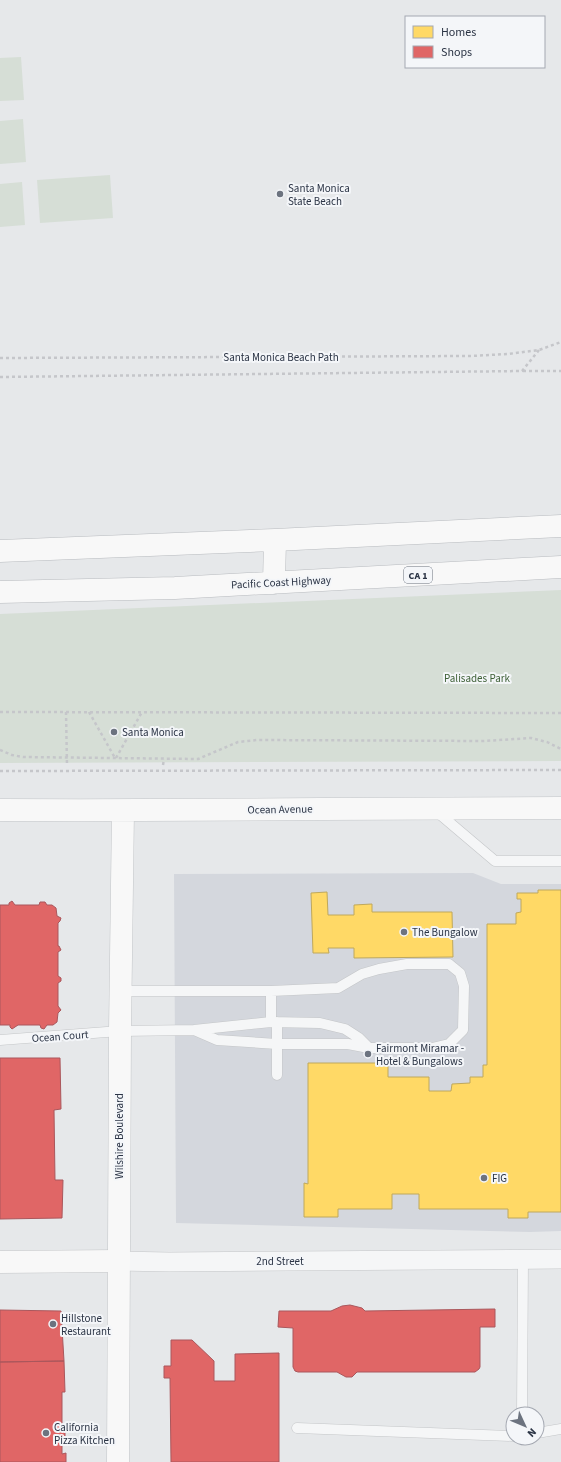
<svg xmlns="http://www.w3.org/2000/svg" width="561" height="1462" font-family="'Source Sans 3',sans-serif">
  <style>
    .built { fill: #d4d7dd }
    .green { fill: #d6ded6 }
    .homes { fill: #ffd966; stroke: #bfa85c }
    .shops { fill: #e06666; stroke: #aa575c }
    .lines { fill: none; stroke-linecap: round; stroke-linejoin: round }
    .lane-casing { stroke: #c4c6c8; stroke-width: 11 }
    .street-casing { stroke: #c4c6c8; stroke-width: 20 }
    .secondary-casing { stroke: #c4c6c8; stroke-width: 23 }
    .primary-casing { stroke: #c2c5c8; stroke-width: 23 }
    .highway-casing { stroke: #b8bbbf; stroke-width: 23 }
    .path { stroke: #c5c6ca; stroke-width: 2.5; stroke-dasharray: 3 3; stroke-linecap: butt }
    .lane { stroke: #f5f6f7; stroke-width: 10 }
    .street { stroke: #f5f6f7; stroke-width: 19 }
    .secondary { stroke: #f8f8f8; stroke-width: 22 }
    .primary { stroke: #f8f8f8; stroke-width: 22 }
    .highway { stroke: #f8f8f8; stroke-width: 22 }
    .poi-dot { fill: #6c737f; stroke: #f4f6f9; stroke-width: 1.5 }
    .labels { text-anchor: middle; stroke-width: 4; stroke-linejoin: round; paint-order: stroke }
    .shield { fill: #f4f6f9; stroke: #676e7b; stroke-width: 1 }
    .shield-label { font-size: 10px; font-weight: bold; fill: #2b3445 }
    .poi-label { font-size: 11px; fill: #2b3445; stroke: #f4f6f9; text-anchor: start }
    .street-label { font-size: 11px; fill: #2b3445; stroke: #f4f6f9 }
    .park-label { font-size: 11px; fill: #3f6138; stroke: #f4f6f9 }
  </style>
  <rect width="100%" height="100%" fill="#e6e8ea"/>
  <path class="built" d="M473,873L501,884H561V1231L530,1232L176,1223L174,874Z"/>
  <path class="green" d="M21,57L24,100L0,101V58Z
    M23,119L26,162L0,164V121Z
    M110,175L113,218L40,223L37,180Z
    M22,182L25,225L0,227V184Z
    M561,590V761L0,763V614Z"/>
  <path class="homes" d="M538,890H561V1212H528V1218H508V1209H419V1194H392V1209H338V1217H304V1183L308,1184V1063H388V1077H429V1091H451L452,1084L470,1083V1077H483V1065H487V924H516V913L521,912V899H517V893H538Z
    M327,892L328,915H354V905L372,904V912H452L453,957L354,958V948H328L329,953H313L311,893Z"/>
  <path class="shops" d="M12,901L15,905H39L40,902H45L47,905H52L56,908L57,916L61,918L60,921L58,923V946H59L61,950L58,952V976L61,978V981L58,983V1006L61,1010L58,1013L57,1022L53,1025H47L44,1029L41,1028L40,1025H18L12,1029L10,1027V1025H0V905H9V903Z
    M0,1058H60L61,1109L54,1110L55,1180H63L62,1218L0,1219Z
    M350,1305L362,1308L365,1311L495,1309V1327H480V1367L479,1369L475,1372H357L352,1377H346L337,1372H298L295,1371L293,1367V1328L278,1327L279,1311H331L342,1306Z
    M0,1310L61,1311L64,1361L0,1362Z
    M171,1340H192L214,1361V1381H235V1354L279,1353V1462H171L170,1378H164V1366H171Z
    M64,1361L65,1392H62V1426L65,1427V1437L62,1438V1454L66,1453V1462H0V1362Z"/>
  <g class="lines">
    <defs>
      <path id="lane" d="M436,811L495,861H561
        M120,991H271L338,988L362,974L379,969L407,964H449L460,973L464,986L463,1030L449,1044L432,1048H369L348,1044H277L217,1040L194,1030
        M271,991V1022
        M0,1040L120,1031L194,1030L271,1022L320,1023L345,1029L359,1038L369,1048
        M277,1075V1022
        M522,1414L523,1260
        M297,1428L513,1436
        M537,1433L561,1429"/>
      <path id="street" d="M118,1261L169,1262L561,1259"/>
      <path id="secondary" d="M0,1262L118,1261"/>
      <path id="primary" d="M0,810C187,811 374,808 561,808
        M118,1462L120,1031L123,811"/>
      <path id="highway" d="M0,551L275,540L561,526
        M274,583L275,540
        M0,592L175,588L561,567"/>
    </defs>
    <use href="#lane" class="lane-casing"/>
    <use href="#street" class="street-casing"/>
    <use href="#secondary" class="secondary-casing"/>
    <use href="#primary" class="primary-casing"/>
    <use href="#highway" class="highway-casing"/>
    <path class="path" d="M0,358L470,356L508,354L539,350L561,342
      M523,371H561
      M0,377L522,371L539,350
      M0,712L561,713
      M66,712L67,765
      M89,712L115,758
      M0,750L12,755L23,757L198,759L238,742L257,740L484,741L531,738L547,742L561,749
      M116,758L142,712
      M163,765L164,759
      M0,771L561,770"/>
    <use href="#lane" class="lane"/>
    <use href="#street" class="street"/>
    <use href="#secondary" class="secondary"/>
    <use href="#primary" class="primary"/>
    <use href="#highway" class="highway"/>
  </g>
  <g class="poi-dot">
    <circle cx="280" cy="194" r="4"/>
    <circle cx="114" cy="732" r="4"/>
    <circle cx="404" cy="932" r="4"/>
    <circle cx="368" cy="1054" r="4"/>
    <circle cx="484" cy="1178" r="4"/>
    <circle cx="53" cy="1324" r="4"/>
    <circle cx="46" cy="1433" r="4"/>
  </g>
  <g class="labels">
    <rect class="shield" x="404" y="567" width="28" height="16" rx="3"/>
    <g class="shield-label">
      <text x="418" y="579">CA 1</text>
    </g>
    <g class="poi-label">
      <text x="288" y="192">Santa Monica<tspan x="288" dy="13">State Beach</tspan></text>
      <text x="122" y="736">Santa Monica</text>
      <text x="412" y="936">The Bungalow</text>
      <text x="376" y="1052">Fairmont Miramar -<tspan x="376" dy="13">Hotel &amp; Bungalows</tspan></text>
      <text x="492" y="1182">FIG</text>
      <text x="61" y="1322">Hillstone<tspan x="61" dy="13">Restaurant</tspan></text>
      <text x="54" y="1431">California<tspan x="54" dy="13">Pizza Kitchen</tspan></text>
    </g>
    <g class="street-label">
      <text x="281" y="361">Santa Monica Beach Path</text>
      <text transform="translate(281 582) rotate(-3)" y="4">Pacific Coast Highway</text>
      <text transform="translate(280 809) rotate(-1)" y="4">Ocean Avenue</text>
      <text transform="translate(60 1036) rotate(-4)" y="4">Ocean Court</text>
      <text transform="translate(119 1136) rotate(-90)" y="4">Wilshire Boulevard</text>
      <text x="280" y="1265">2nd Street</text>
    </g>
    <g class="park-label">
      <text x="477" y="682">Palisades Park</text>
    </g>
  </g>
  <rect x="405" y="16" width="140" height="52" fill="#f4f6f9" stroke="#a4a8b1"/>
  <rect x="413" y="26" width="20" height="12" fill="#ffd966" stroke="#a4a8b1"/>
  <text x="441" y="36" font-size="12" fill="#2b3445">Homes</text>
  <rect x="413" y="46" width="20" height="12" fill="#e06666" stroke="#a4a8b1"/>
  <text x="441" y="56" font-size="12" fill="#2b3445">Shops</text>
  <g transform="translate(525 1426) rotate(134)"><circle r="19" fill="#f4f6f9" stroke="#a4a8b1"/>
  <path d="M0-3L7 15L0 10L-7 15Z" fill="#6c737f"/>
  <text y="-6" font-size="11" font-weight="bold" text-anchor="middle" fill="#2b3445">N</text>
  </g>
</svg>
